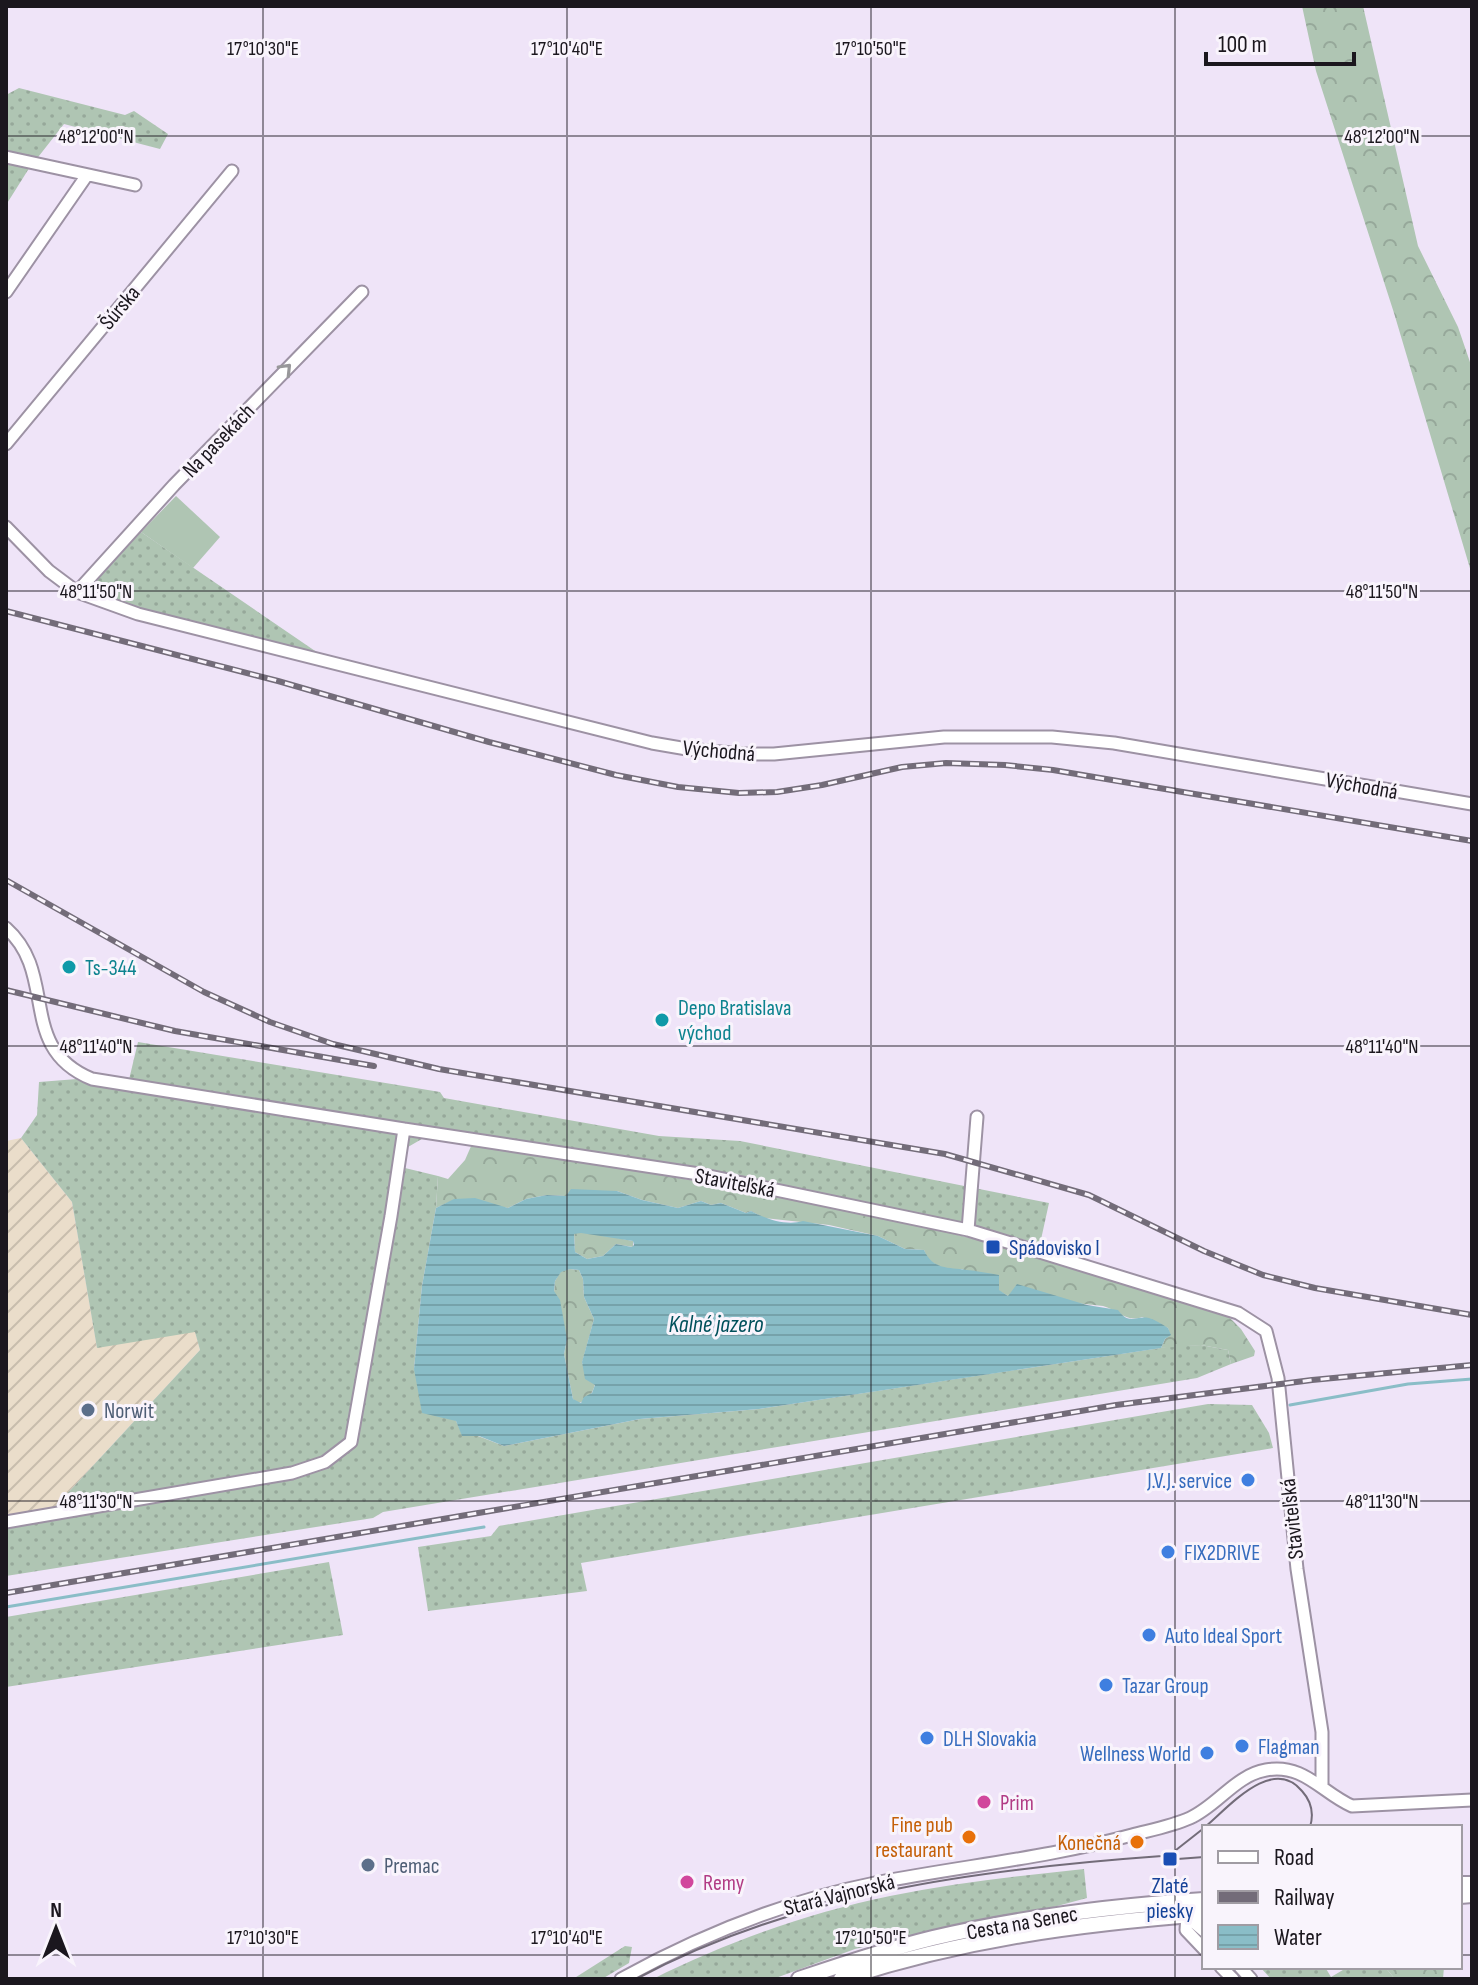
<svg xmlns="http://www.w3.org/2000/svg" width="1478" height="1985" font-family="'Sofia Sans Condensed',sans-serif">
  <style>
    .industrial { fill: url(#industrial-furrows) }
    .grass { fill: url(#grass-dots) }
    .forest { fill: url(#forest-crowns) }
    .park { fill: #afc5b3 }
    .water { fill: url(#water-rules); fill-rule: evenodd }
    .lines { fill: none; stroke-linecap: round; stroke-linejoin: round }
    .stream { stroke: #8abdc7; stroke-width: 3 }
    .minor-casing { stroke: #9d92a4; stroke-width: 15 }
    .major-casing { stroke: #9d92a4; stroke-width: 18 }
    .minor { stroke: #fff; stroke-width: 11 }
    .major { stroke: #fff; stroke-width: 14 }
    .tram { stroke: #736c79; stroke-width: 2 }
    .rail-casing { stroke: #736c79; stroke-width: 6 }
    .rail { stroke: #f9f4fc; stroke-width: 3; stroke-dasharray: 9; stroke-linecap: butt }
    .oneway { stroke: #98979a }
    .ticks { fill: none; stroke: #1b171e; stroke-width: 2; stroke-opacity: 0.45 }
    .culture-dot { fill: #0f9aa8; stroke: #f9f4fc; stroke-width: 3 }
    .transit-dot { fill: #1a4fb4; stroke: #f9f4fc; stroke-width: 3 }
    .service-dot { fill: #5c6f8a; stroke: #f9f4fc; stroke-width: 3 }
    .shop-dot { fill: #3f7fe0; stroke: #f9f4fc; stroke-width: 3 }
    .hotel-dot { fill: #d1479c; stroke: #f9f4fc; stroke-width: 3 }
    .food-dot { fill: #e8710a; stroke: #f9f4fc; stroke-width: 3 }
    .labels { text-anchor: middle; stroke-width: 6; stroke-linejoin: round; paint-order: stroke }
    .street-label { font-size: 22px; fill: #1b171e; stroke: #f9f4fc }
    .culture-label { font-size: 22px; fill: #0d838f; stroke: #f9f4fc; text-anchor: start }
    .transit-label { font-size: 22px; fill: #164399; stroke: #f9f4fc; text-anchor: start }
    .service-label { font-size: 22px; fill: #4e5e75; stroke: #f9f4fc; text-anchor: start }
    .shop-label { font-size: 22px; fill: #366cbe; stroke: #f9f4fc; text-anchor: start }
    .hotel-label { font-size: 22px; fill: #b23c85; stroke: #f9f4fc; text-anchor: start }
    .food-label { font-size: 22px; fill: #c56008; stroke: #f9f4fc; text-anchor: end }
    .water-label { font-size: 24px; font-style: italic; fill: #00505b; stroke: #f9f4fc }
    .ticks-label { font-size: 20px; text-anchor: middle; fill: #1b171e; stroke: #f9f4fc; stroke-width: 6; stroke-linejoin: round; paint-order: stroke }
  </style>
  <defs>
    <pattern id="industrial-furrows" width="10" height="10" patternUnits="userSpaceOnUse" patternTransform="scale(2)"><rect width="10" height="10" fill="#eaddca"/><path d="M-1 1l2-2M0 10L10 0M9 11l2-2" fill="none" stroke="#c8bdad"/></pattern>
    <pattern id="grass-dots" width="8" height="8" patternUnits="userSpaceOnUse" patternTransform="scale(2)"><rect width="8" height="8" fill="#afc5b3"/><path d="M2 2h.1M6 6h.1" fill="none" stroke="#96a89a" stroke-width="1.8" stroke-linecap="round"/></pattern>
    <pattern id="forest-crowns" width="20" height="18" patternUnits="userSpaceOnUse" patternTransform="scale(2)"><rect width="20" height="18" fill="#afc5b3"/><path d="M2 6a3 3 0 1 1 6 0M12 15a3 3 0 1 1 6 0" fill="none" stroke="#96a89a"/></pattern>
    <pattern id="water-rules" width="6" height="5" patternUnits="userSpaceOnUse" patternTransform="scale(2)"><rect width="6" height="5" fill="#8abdc7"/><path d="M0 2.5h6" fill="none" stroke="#76a2aa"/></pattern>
  </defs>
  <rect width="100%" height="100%" fill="#efe4f8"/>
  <path class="industrial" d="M21,1138L72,1202L97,1347L195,1331L200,1350L40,1523L6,1529V1141Z"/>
  <path class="grass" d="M19,88L125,115L134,111L168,134L160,149L64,124L28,170L6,205V95Z
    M141,532L321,655L130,605L107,598L98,593L95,587L97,579Z
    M138,1042L440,1092L444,1098L659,1136L740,1141L1049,1203L1040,1244L973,1226L703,1171L427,1136L408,1147L405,1168L438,1176L436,1208L422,1286L414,1369L456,1421L463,1436H478L504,1446L640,1419L759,1409L1173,1346L1201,1345L1228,1350L1231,1364L1197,1378L383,1512L373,1518L6,1576V1529L40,1523L200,1350L195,1332L97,1348L72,1202L21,1138L37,1115L39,1082L77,1079L127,1088Z
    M1208,1404L1252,1405L1269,1433L1273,1448L581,1563L587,1591L428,1611L418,1547L491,1536L499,1526Z
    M329,1562L343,1635L6,1687V1617Z
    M1084,1869L1087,1898L1046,1909L907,1936L855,1949L773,1979H653C727,1942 808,1913 890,1896C954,1883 1019,1876 1084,1869Z
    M625,1946L632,1947L629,1963L602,1979H573Z
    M1260,1967H1325L1331,1977L1348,1967H1385L1395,1979H1271Z"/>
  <path class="forest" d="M1302,6H1363L1418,246L1458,327L1472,368V575L1394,313L1316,71Z
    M472,1144C637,1171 803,1196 966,1237C1054,1259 1141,1289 1227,1315L1241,1329L1255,1351L1254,1356L1231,1364L1228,1350L1201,1345L1161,1348L1165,1339L1170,1335L1168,1328L1142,1317C1127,1323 1118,1310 1103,1306L1008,1296L962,1269H944L928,1260L924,1250L905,1249L878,1236L829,1225L764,1218L751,1211L746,1213L721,1203L711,1205L701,1201L678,1208L642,1200L617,1191L566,1196L547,1195L526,1199L508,1208C475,1202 470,1191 436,1208L438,1176L448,1179L465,1160Z
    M574,1233H592L633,1241V1247L616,1244L603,1256L587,1259L575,1252Z
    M570,1269L579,1270L583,1279L584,1297L594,1319L582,1363L595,1384C593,1393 587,1403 576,1403L573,1399L564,1354L567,1339L554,1292L555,1281L561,1271Z
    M1385,1967H1444L1443,1979H1395Z"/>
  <path class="park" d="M176,496L220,537L193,568L141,532Z"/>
  <path class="water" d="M571,1189L617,1191L642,1200L678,1208L701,1201L711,1205L721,1203L746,1213L751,1211C766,1219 786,1226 803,1221L878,1236L905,1249L924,1250C933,1270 948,1267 967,1270C978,1271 988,1273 999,1275V1290L1008,1296L1017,1284L1087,1305L1118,1310C1130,1326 1135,1315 1149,1318C1155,1320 1162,1324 1168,1328L1171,1335L1165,1339L1161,1348L759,1409L640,1419L504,1446L479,1436H462L456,1421L422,1413L414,1369L422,1286L436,1208L454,1199L475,1198L508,1208L526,1199L547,1195L566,1196ZM581,1233L633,1241L634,1245L632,1247L616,1244L603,1256L587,1259L575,1252L574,1234ZM570,1269L579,1270L583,1279L584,1297L594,1319L582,1362L585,1379L595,1385L592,1393L584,1397L581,1403L573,1399L564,1354L567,1339L560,1300L554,1291L555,1281L561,1272Z"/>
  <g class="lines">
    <path class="stream" d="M1290,1405L1408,1384L1472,1379
      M6,1607L484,1527"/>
    <defs>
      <path id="minor" d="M6,157L135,185
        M6,292L87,175
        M6,444L232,171
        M6,527L49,571L77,592L138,614L652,743L687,749L744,754H774L944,737H1052L1114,743L1472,804
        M77,592L174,485L362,292
        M6,928C59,975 16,1048 92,1079L404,1129
        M968,1230L977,1117
        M6,1522L292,1473L325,1462L351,1442L391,1216L404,1129L699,1174L968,1230L1238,1313L1266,1331L1278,1378L1297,1569L1322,1732V1784
        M1183,1913L1204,1931
        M1187,1915L1186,1930L1204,1949
        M1221,1967L1233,1979
        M1240,1967L1251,1979
        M621,1979C701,1935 786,1901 875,1883C961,1866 1048,1858 1132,1835C1151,1830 1172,1826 1190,1818C1217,1806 1236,1775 1266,1770C1304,1763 1322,1793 1352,1806L1472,1800"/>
      <path id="major" d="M1460,1884H1472
        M1460,1896L1472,1895
        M799,1979C843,1964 888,1949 933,1938C1022,1917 1113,1906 1204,1900
        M841,1979C963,1939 1076,1924 1204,1914"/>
    </defs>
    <use href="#minor" class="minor-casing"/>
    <use href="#major" class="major-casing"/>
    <use href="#minor" class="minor"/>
    <use href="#major" class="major"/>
    <path class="tram" d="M1205,1827C1228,1808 1272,1755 1302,1791C1311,1801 1314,1814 1310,1827
      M1164,1860L1204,1857
      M636,1979C799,1892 981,1869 1162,1856L1176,1850L1204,1828"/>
    <defs>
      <path id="rail" d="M6,611L278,681L489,742L616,775L678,787L739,793L777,792L822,785L902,767L946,763L1005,765L1053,770L1472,841
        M6,880L204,992L270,1022L333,1044L439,1069L945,1154L1089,1195L1204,1251L1263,1275L1315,1288L1472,1315
        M6,990L175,1031L374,1066
        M6,1593L1116,1405L1312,1380L1472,1365"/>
    </defs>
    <use href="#rail" class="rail-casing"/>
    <use href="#rail" class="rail"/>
  </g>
  <defs><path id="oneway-chevron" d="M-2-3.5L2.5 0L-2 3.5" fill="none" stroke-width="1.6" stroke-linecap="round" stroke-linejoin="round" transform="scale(2)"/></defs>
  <use class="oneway" href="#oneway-chevron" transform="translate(286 369) rotate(-46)"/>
  <path class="ticks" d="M263,6V1979M567,6V1979M871,6V1979M1175,6V1979M6,136H1472M6,591H1472M6,1046H1472M6,1501H1472M6,1955H1204M1460,1955H1472"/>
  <g class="culture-dot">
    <circle cx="69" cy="967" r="8"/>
    <circle cx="662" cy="1020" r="8"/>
  </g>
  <g class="transit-dot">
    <rect x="985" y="1239" width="16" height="16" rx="4"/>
    <rect x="1162" y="1851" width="16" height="16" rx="4"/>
  </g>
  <g class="service-dot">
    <circle cx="88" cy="1410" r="8"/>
    <circle cx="368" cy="1865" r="8"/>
  </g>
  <g class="shop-dot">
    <circle cx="1248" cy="1480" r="8"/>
    <circle cx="1168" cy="1552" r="8"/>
    <circle cx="1149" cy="1635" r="8"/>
    <circle cx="1106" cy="1685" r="8"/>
    <circle cx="927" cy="1738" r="8"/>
    <circle cx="1242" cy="1746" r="8"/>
    <circle cx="1207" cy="1753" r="8"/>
  </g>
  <g class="hotel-dot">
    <circle cx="984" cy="1802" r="8"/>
    <circle cx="687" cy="1882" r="8"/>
  </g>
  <g class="food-dot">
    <circle cx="969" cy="1837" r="8"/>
    <circle cx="1137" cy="1842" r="8"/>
  </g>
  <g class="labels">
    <g class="street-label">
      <text transform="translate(119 307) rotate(-50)" y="8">Šúrska</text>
      <text transform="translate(218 440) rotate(-46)" y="8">Na pasekách</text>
      <text transform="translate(719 750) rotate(5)" y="8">Východná</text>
      <text transform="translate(1362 785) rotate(10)" y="8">Východná</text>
      <text transform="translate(735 1182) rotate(11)" y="8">Staviteľská</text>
      <text transform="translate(1291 1519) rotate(-96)" y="8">Staviteľská</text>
      <text transform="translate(839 1894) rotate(-14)" y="8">Stará Vajnorská</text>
      <text transform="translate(1022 1922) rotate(-10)" y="8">Cesta na Senec</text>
    </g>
    <g class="culture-label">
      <text x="85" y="975">Ts-344</text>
      <text x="678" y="1015">Depo Bratislava<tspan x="678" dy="25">východ</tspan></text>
    </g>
    <g class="transit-label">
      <text x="1009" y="1255">Spádovisko I</text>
      <text x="1170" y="1893" text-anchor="middle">Zlaté<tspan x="1170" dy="25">piesky</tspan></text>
    </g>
    <g class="service-label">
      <text x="104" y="1418">Norwit</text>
      <text x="384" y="1873">Premac</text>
    </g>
    <g class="shop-label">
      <text x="1232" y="1488" text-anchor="end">J.V.J. service</text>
      <text x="1184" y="1560">FIX2DRIVE</text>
      <text x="1165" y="1643">Auto Ideal Sport</text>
      <text x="1122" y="1693">Tazar Group</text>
      <text x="943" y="1746">DLH Slovakia</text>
      <text x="1258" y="1754">Flagman</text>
      <text x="1191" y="1761" text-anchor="end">Wellness World</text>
    </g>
    <g class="hotel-label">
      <text x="1000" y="1810">Prim</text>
      <text x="703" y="1890">Remy</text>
    </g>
    <g class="food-label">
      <text x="953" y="1832">Fine pub<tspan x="953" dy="25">restaurant</tspan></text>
      <text x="1121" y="1850">Konečná</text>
    </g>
    <g class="water-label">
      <text x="716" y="1332">Kalné jazero</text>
    </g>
  </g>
  <g class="ticks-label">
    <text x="263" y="55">17°10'30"E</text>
    <text x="567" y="55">17°10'40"E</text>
    <text x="871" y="55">17°10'50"E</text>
    <text x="96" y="143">48°12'00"N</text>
    <text x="1382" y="143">48°12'00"N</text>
    <text x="96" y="598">48°11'50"N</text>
    <text x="1382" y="598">48°11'50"N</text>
    <text x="96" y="1053">48°11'40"N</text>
    <text x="1382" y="1053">48°11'40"N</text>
    <text x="96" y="1508">48°11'30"N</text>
    <text x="1382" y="1508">48°11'30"N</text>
    <text x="263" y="1944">17°10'30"E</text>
    <text x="567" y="1944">17°10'40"E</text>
    <text x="871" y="1944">17°10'50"E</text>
  </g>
  <rect width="1478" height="1985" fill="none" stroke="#1b171e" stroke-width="16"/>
  <rect x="1202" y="1825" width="260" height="144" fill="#f9f4fc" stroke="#a09ca3" stroke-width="2"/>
  <rect x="1218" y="1851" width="40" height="12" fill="#ffffff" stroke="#a09ca3" stroke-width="2"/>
  <text x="1274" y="1865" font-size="24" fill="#1b171e">Road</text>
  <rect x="1218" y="1891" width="40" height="12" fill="#736c79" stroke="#a09ca3" stroke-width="2"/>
  <text x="1274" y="1905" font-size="24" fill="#1b171e">Railway</text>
  <rect x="1218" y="1925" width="40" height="24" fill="url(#water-rules)" stroke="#a09ca3" stroke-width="2"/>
  <text x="1274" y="1945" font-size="24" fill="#1b171e">Water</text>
  <g transform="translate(56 1929)" stroke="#f9f4fc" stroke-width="6" paint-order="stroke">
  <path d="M0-6L14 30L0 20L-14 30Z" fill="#1b171e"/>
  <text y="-12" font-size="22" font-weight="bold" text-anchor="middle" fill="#1b171e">N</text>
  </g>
  <path d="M1206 52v12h148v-12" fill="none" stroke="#1b171e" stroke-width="4"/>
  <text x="1218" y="52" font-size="24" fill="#1b171e" stroke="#f9f4fc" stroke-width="6" paint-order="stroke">100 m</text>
</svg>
